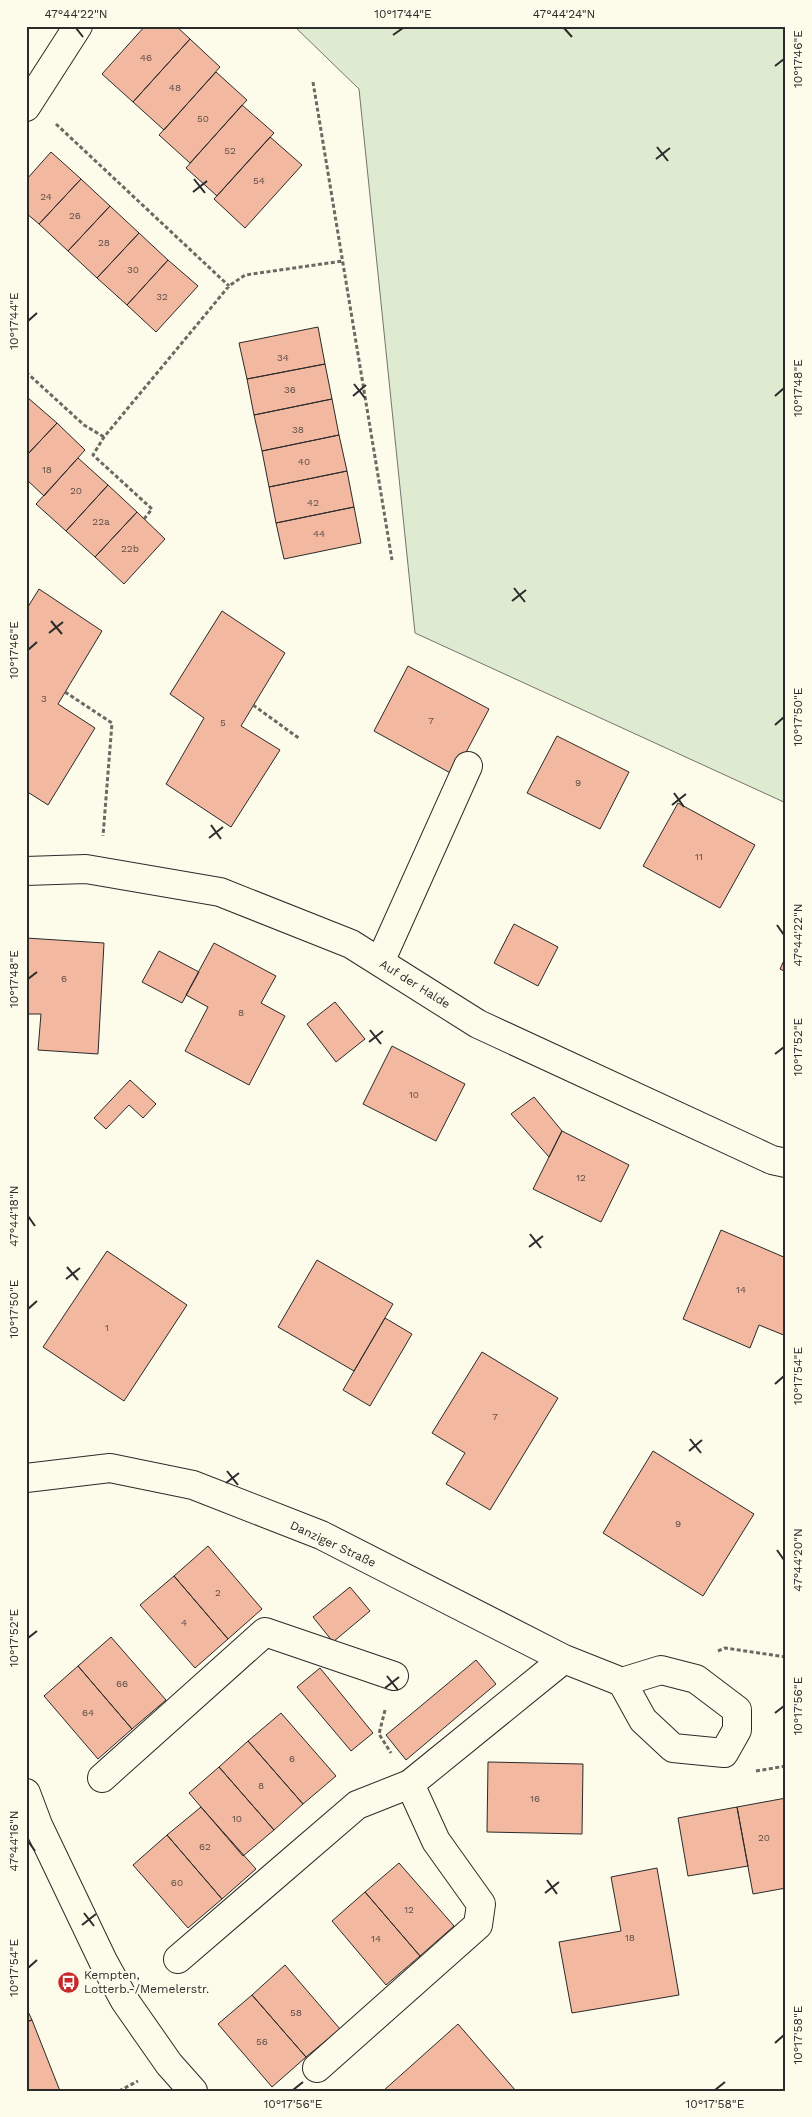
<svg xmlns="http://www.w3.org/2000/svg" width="812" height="2117" font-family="'Work Sans',sans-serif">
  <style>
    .green { fill: #deebd1; stroke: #74746e }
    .building { fill: #f2b8a0; stroke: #2b2b2b }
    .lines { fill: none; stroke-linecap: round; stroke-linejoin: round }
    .minor-casing { stroke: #2b2b2b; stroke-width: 30 }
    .path { stroke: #6a6964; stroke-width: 3; stroke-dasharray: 4 2.5; stroke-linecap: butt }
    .minor { stroke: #fdfbea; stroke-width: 28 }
    .ticks { fill: none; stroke: #2b2b2b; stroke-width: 2 }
    .labels { text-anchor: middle; stroke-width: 4; stroke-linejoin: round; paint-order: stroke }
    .number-label { font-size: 10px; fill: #5d4e48 }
    .street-label { font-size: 12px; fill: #2b2b2b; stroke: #fdfbea }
    .poi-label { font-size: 12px; fill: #2b2b2b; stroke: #fdfbea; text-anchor: start }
    .neatline { fill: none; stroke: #2b2b2b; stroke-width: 2 }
    .ticks-label { font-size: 12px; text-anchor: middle; fill: #2b2b2b }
  </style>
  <rect width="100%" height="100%" fill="#fdfbea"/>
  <path class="green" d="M294,26H786V803L415,633L359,89Z"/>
  <path class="building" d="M145,26H176L190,39L133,102L102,74Z
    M190,39L220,67L164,130L133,102Z
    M216,72L247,100L190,163L159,135Z
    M242,105L274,133L217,196L186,168Z
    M270,137L302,165L245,228L214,199Z
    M51,152L81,179L39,224L26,213V180Z
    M81,179L110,206L68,251L39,224Z
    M110,206L139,233L97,278L68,251Z
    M139,233L168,260L127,305L97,278Z
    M168,260L198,286L156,332L127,305Z
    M318,327L325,364L247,379L239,343Z
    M325,364L332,399L254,415L247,379Z
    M27,397L57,423L26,456V398Z
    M332,399L339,435L262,451L254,415Z
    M57,423L85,450L44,496L26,479V456Z
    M339,435L347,471L269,487L262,451Z
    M78,458L108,485L66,531L36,504Z
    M347,471L354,507L276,523L269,487Z
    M108,485L137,512L95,557L66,531Z
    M354,507L361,543L284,559L276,523Z
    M137,512L165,539L124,584L95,557Z
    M39,589L102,631L58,704L95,728L48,805L26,791V610Z
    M222,611L285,653L241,726L280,750L231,827L166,784L204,718L170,694Z
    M408,666L489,709L454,775L374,731Z
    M557,736L629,772L600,829L527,793Z
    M678,803L755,845L720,908L643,866Z
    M514,924L558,947L538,986L494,963Z
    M26,938L104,943L98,1054L38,1050L41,1014H26Z
    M214,943L276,976L261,1003L285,1016L249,1085L185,1051L208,1007L186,995Z
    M159,951L199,972L182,1003L142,982Z
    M786,956V972L780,969Z
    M335,1002L365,1039L336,1062L307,1024Z
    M392,1046L465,1084L436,1141L363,1104Z
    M130,1080L156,1104L143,1118L129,1105L106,1129L94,1118Z
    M534,1097L562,1131L549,1157L511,1114Z
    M562,1131L629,1165L601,1222L533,1189Z
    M721,1230L786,1258V1336L759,1325L750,1348L683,1319Z
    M107,1251L187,1305L124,1401L43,1347Z
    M317,1260L393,1304L354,1371L278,1327Z
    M385,1318L412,1334L370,1406L343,1390Z
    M482,1352L558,1398L490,1510L446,1484L465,1453L432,1433Z
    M653,1451L754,1514L703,1596L603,1533Z
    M208,1546L262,1609L228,1639L174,1576Z
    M174,1576L228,1639L195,1668L140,1605Z
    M350,1587L370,1611L333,1642L313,1617Z
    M111,1637L166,1700L132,1729L78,1666Z
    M476,1660L496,1684L406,1760L386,1735Z
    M78,1666L132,1729L98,1759L44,1696Z
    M320,1668L373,1733L351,1751L297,1687Z
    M281,1713L336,1776L303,1804L248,1741Z
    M248,1741L303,1804L274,1830L219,1767Z
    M488,1762L583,1764L582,1834L487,1832Z
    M219,1767L274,1830L243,1856L189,1793Z
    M786,1798V1888L753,1894L737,1807Z
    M201,1807L256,1869L222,1899L167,1835Z
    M737,1807L748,1866L688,1876L678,1818Z
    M167,1835L222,1899L188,1928L133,1865Z
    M399,1863L454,1926L420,1956L365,1892Z
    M657,1868L679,1995L572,2013L559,1942L621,1931L611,1877Z
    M365,1892L420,1956L386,1985L332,1921Z
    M285,1965L340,2029L306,2057L252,1995Z
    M252,1995L306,2057L272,2087L218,2024Z
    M26,2007L32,2020L26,2022Z
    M32,2020L60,2091H26V2022Z
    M458,2024L516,2091H383Z"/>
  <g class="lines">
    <defs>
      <path id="minor" d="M26,107L78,26
        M26,871L86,869L220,892L351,944L478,1024L772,1160L786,1163
        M380,962L468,766
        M26,1478L110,1468L193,1485L321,1535L564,1659L622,1682L643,1720L673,1748L724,1753L737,1730V1710L696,1679L661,1670L622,1682
        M102,1778L265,1632L394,1676
        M26,1793L38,1825L103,1961L125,2001L169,2064L193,2091
        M178,1959L357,1805L410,1784L564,1659
        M317,2068L478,1925L481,1904L436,1841L410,1784"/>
    </defs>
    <use href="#minor" class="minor-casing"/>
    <path class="path" d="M313,82L392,560
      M56,124L229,286
      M26,372L84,425L104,437
      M144,519L152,509L93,455L104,437L229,286L245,275L343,261
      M65,692L112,723L103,836
      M253,705L300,739
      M718,1651L725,1648L786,1657
      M385,1710L379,1734L391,1753
      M756,1771L786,1766
      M119,2091L138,2081"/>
    <use href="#minor" class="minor"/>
  </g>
  <path class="ticks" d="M76,28L83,37M564,28L572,37M393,35L403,28M775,66L784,59M657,147L668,161M656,159L670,148M194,179L205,193M193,192L207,181M28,321L37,313M354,384L365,398M353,396L366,385M775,396L784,388M514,588L525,602M512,601L526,590M51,621L62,634M49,633L63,622M28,650L37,642M775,725L784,717M674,793L684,807M672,805L686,794M211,825L221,839M209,838L223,827M777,925L784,935M28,979L37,972M370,1030L381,1044M369,1042L383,1031M775,1054L784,1047M28,1216L35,1226M530,1234L541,1248M529,1247L543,1236M67,1267L78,1280M66,1279L80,1268M28,1309L37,1301M775,1384L784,1376M690,1439L701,1453M689,1451L702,1440M227,1471L238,1485M226,1483L239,1473M777,1550L784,1560M28,1638L37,1631M387,1676L398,1690M385,1688L399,1677M775,1713L784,1706M28,1841L35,1851M547,1880L557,1894M545,1893L559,1882M84,1913L94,1926M82,1925L96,1914M28,1968L37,1960M775,2043L784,2035M293,2090L303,2082M715,2090L725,2082"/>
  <defs>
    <symbol id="bus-disc" viewBox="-11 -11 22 22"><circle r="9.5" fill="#c62828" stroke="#fdfbea"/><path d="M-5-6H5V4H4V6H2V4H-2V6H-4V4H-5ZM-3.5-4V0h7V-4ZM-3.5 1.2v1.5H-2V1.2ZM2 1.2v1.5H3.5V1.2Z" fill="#fff"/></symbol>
  </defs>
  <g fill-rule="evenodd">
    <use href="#bus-disc" x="56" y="1970" width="25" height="25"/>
  </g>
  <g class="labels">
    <g class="number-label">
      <text x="146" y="61">46</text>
      <text x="175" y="91">48</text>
      <text x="203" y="122">50</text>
      <text x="230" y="154">52</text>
      <text x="259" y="184">54</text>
      <text x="46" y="200">24</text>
      <text x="75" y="219">26</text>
      <text x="104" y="246">28</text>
      <text x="133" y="273">30</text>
      <text x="162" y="300">32</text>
      <text x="283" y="361">34</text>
      <text x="290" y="393">36</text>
      <text x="298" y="433">38</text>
      <text x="304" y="465">40</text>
      <text x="47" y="473">18</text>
      <text x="76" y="494">20</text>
      <text x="313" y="506">42</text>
      <text x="101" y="525">22a</text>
      <text x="319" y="537">44</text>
      <text x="130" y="552">22b</text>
      <text x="44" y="702">3</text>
      <text x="431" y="724">7</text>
      <text x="223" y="726">5</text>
      <text x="578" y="786">9</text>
      <text x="699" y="860">11</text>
      <text x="64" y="982">6</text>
      <text x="241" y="1016">8</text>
      <text x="414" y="1098">10</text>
      <text x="581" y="1181">12</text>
      <text x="741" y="1293">14</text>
      <text x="107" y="1331">1</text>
      <text x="495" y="1420">7</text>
      <text x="678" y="1527">9</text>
      <text x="218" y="1596">2</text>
      <text x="184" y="1626">4</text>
      <text x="122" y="1687">66</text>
      <text x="88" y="1716">64</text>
      <text x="292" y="1762">6</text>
      <text x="261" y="1789">8</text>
      <text x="535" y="1802">16</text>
      <text x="237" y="1822">10</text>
      <text x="764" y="1841">20</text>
      <text x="205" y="1850">62</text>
      <text x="177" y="1886">60</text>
      <text x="409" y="1913">12</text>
      <text x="630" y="1941">18</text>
      <text x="376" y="1942">14</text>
      <text x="296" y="2016">58</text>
      <text x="262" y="2045">56</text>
    </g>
    <g class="street-label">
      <text transform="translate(415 984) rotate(32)" y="4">Auf der Halde</text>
      <text transform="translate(333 1544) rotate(25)" y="4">Danziger Straße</text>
    </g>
    <g class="poi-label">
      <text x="84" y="1979">Kempten,<tspan x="84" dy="14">Lotterb.-/Memelerstr.</tspan></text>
    </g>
  </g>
  <rect width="812" height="2117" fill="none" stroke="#fdfbea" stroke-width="55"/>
  <rect x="28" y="28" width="756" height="2062" class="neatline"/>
  <g class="ticks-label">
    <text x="76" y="18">47°44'22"N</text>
    <text x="403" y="18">10°17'44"E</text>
    <text x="564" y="18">47°44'24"N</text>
    <text transform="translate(798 59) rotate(-90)" y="4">10°17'46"E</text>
    <text transform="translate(14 321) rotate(-90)" y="4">10°17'44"E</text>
    <text transform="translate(798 388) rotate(-90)" y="4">10°17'48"E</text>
    <text transform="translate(14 650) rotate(-90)" y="4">10°17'46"E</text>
    <text transform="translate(798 717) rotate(-90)" y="4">10°17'50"E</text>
    <text transform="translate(798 935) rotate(-90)" y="4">47°44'22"N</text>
    <text transform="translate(14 979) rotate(-90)" y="4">10°17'48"E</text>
    <text transform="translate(798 1047) rotate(-90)" y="4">10°17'52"E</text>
    <text transform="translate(14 1216) rotate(-90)" y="4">47°44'18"N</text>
    <text transform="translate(14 1309) rotate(-90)" y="4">10°17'50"E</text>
    <text transform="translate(798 1376) rotate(-90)" y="4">10°17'54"E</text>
    <text transform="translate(798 1560) rotate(-90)" y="4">47°44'20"N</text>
    <text transform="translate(14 1638) rotate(-90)" y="4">10°17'52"E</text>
    <text transform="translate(798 1706) rotate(-90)" y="4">10°17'56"E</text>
    <text transform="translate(14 1841) rotate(-90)" y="4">47°44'16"N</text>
    <text transform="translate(14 1968) rotate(-90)" y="4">10°17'54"E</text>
    <text transform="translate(798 2035) rotate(-90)" y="4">10°17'58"E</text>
    <text x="293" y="2108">10°17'56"E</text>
    <text x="715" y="2108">10°17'58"E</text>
  </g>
</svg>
